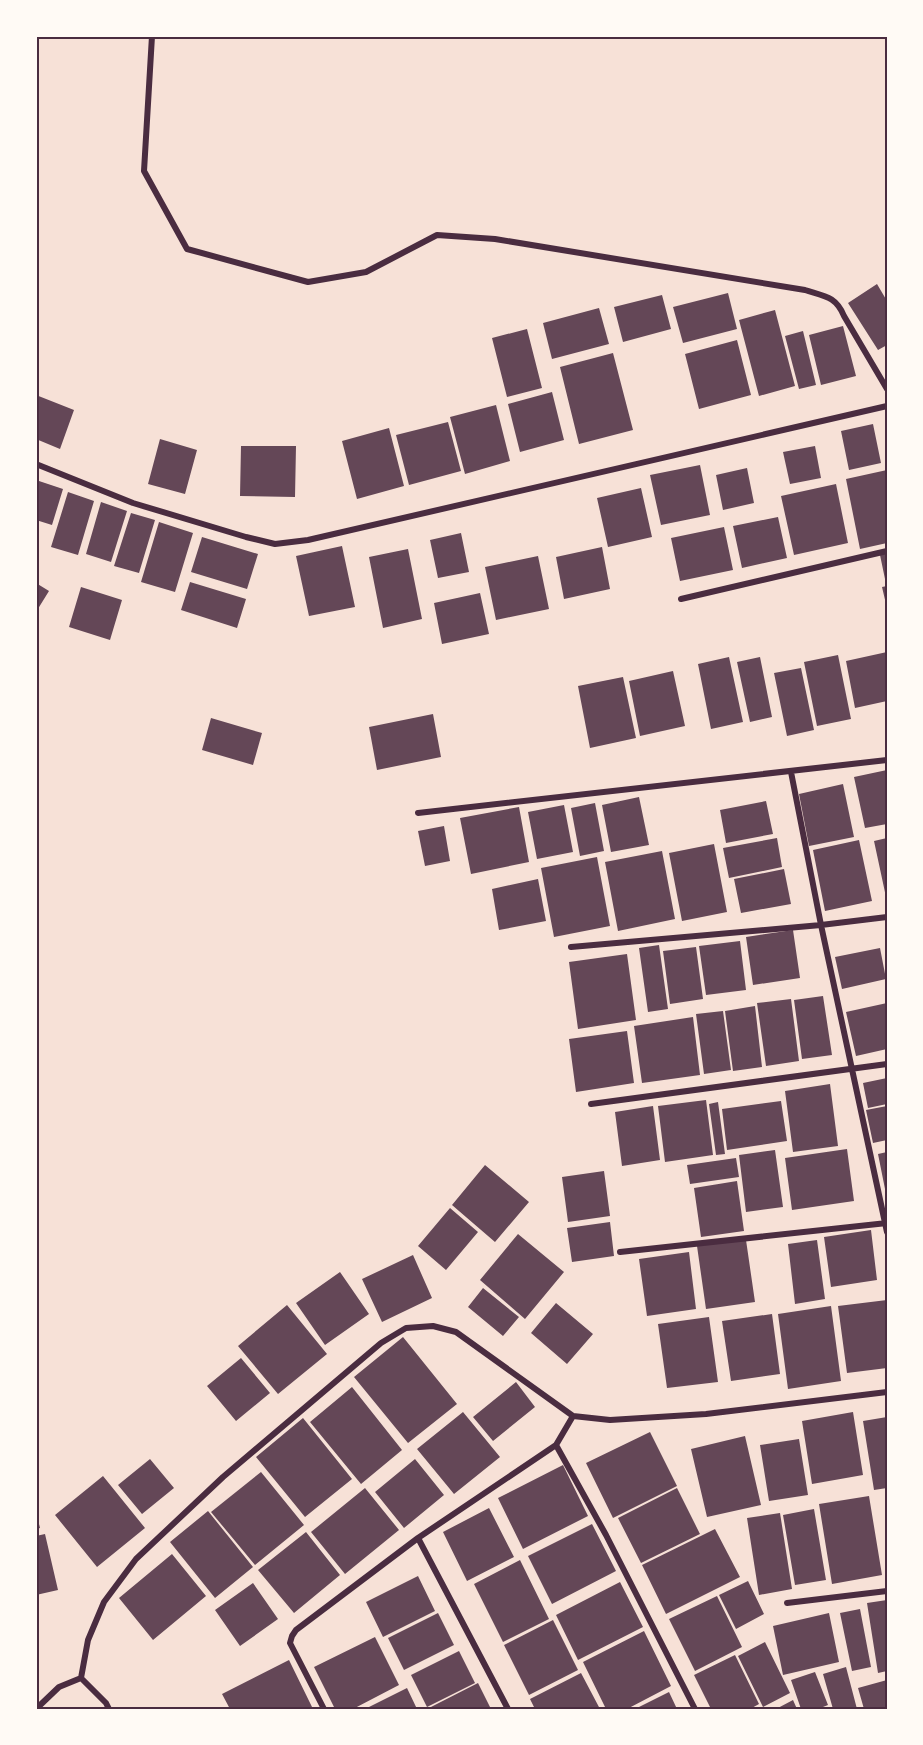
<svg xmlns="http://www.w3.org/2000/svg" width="923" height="1745" font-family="'Exo 2',sans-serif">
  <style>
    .building { fill: #644757 }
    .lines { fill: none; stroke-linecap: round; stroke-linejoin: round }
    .minor { stroke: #4a2c40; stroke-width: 6 }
    .neatline { fill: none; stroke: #4a2c40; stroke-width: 2 }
  </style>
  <rect width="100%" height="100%" fill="#f7e1d7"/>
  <path class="building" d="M877,284L887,301V345L878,350L848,303Z
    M728,293L737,329L683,343L673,307Z
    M662,295L671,329L623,342L614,307Z
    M599,308L609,344L552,359L543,323Z
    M775,310L795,386L759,396L739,320Z
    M843,326L856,376L821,385L809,335Z
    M527,329L542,388L507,397L492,338Z
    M803,331L816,385L799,389L785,336Z
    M737,340L751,395L699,409L685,354Z
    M613,353L633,430L579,444L560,367Z
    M552,392L564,440L520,452L508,404Z
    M36,395L74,410L60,449L36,439Z
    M496,405L510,461L465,474L450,417Z
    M448,422L461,471L409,485L396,435Z
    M873,424L881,463L849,470L841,431Z
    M389,428L404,486L357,499L342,441Z
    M160,439L197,450L185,494L148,484Z
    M241,446H296L295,497L240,496Z
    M815,446L821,478L790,484L783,452Z
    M700,465L710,515L661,525L650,475Z
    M747,468L754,503L723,510L716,475Z
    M887,470V543L860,549L846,479Z
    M36,480L63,489L52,525L36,520Z
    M836,484L848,543L794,555L781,496Z
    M641,488L652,537L608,547L597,498Z
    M68,492L94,501L78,555L51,547Z
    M101,502L127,511L111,562L86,554Z
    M131,513L155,520L139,573L114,566Z
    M778,517L787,558L742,568L733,526Z
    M159,522L193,533L175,592L141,582Z
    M724,527L733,570L680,581L671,538Z
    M461,533L469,572L438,578L430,540Z
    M202,537L258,554L247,589L191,572Z
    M342,546L355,607L309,616L296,556Z
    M602,547L610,589L564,599L556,557Z
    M408,549L422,619L383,628L369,557Z
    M887,553V579H885L880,555Z
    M538,556L549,609L496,620L485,567Z
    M190,582L246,599L237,628L181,610Z
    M36,583L49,591L36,612Z
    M887,586V604H886L882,587Z
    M81,587L122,600L110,640L69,627Z
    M480,593L489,634L442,644L434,603Z
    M887,652V701L855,708L846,661Z
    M838,655L851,719L817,726L804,662Z
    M729,657L743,722L711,729L698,664Z
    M760,657L772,717L750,722L737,662Z
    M801,668L814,730L787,736L774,673Z
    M673,671L685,726L640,736L629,681Z
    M623,677L636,738L590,748L578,686Z
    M433,714L441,757L377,770L369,727Z
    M211,718L262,733L253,765L202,750Z
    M887,770V824L865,828L854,777Z
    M843,784L854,837L809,846L799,794Z
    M639,797L649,845L611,852L602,805Z
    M766,801L773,834L726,843L720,810Z
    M595,803L604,851L580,856L571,808Z
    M564,805L573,852L537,859L528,812Z
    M519,807L529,862L471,874L460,818Z
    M444,826L450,861L425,866L418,831Z
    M777,838L782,867L729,878L723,848Z
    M887,838V897H886L874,841Z
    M859,840L872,901L825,911L813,850Z
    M714,844L727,912L682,921L669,853Z
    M662,851L675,919L618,931L605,862Z
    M597,857L610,926L554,937L541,868Z
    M784,869L791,904L741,913L734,879Z
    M538,879L546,921L499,930L492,889Z
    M793,930L800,978L753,985L746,937Z
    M740,941L746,990L706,995L699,946Z
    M659,945L668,1009L648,1012L639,948Z
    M696,947L703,999L670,1004L663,951Z
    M880,948L886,979L842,989L835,957Z
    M627,954L636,1020L578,1029L569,962Z
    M823,996L832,1055L802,1059L794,1000Z
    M791,999L799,1061L766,1066L757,1003Z
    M887,1003V1049L856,1056L846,1012Z
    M755,1006L762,1067L733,1071L725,1011Z
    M723,1011L731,1070L704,1074L696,1014Z
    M693,1017L700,1075L642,1083L634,1026Z
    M627,1031L634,1083L576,1092L569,1039Z
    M887,1078V1104L868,1108L863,1083Z
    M830,1084L838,1146L793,1152L785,1091Z
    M706,1100L713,1155L665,1162L658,1106Z
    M781,1101L787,1141L727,1150L722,1109Z
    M718,1102L725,1154L716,1155L709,1104Z
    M653,1106L660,1160L622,1166L615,1112Z
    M887,1106V1140L873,1143L866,1110Z
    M847,1149L854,1201L792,1210L785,1158Z
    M775,1150L783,1207L746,1212L739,1155Z
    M887,1152V1194H886L878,1154Z
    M736,1158L739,1177L690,1184L687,1165Z
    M485,1165L529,1202L495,1242L452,1205Z
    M604,1171L610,1216L568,1222L562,1177Z
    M737,1181L744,1231L701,1237L694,1188Z
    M450,1208L478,1232L446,1270L418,1246Z
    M610,1222L614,1256L572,1262L567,1228Z
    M871,1230L877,1280L831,1287L824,1237Z
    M518,1234L564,1272L525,1319L480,1280Z
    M746,1240L755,1302L706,1309L697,1246Z
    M817,1240L825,1299L795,1304L788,1244Z
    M689,1252L696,1309L647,1316L639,1259Z
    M413,1255L432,1298L382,1322L362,1279Z
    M340,1272L369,1314L325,1345L296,1303Z
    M483,1288L519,1317L503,1336L468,1307Z
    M887,1300V1368L847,1373L838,1306Z
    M556,1303L593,1334L567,1364L531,1333Z
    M287,1305L327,1354L278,1394L238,1346Z
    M831,1306L841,1381L788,1389L778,1314Z
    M772,1314L780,1374L731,1381L722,1321Z
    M709,1317L718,1382L667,1388L658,1324Z
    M403,1337L457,1404L408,1443L354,1377Z
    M241,1358L270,1393L236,1421L207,1386Z
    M516,1382L535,1407L493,1441L473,1417Z
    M352,1387L402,1450L361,1484L310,1422Z
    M463,1412L500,1457L454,1494L417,1449Z
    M853,1412L863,1475L812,1484L802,1421Z
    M887,1417V1488L874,1490L863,1421Z
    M303,1418L352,1479L305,1517L256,1457Z
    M650,1432L677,1486L613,1518L586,1463Z
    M745,1436L761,1505L707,1517L691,1449Z
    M799,1439L808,1495L769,1501L760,1445Z
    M150,1459L174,1488L142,1514L118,1485Z
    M415,1459L444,1495L404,1528L375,1492Z
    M563,1465L588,1516L523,1549L498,1498Z
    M261,1472L304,1525L255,1565L211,1512Z
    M103,1476L145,1528L97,1567L55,1515Z
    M365,1488L399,1530L345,1574L311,1532Z
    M677,1488L700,1534L641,1563L618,1518Z
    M869,1496L882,1575L832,1584L819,1504Z
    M489,1508L514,1557L467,1581L443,1532Z
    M814,1509L826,1580L795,1585L783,1515Z
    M208,1511L253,1567L215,1598L170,1542Z
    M36,1512L40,1528L36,1529Z
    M780,1513L792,1589L759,1595L747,1518Z
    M592,1524L616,1571L552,1604L528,1556Z
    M715,1529L740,1577L666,1614L642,1565Z
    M306,1532L340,1575L294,1613L258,1570Z
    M45,1534L58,1590L36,1595V1536Z
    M172,1554L206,1596L153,1640L119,1598Z
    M520,1560L549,1619L503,1642L474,1584Z
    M418,1576L435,1611L383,1637L366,1602Z
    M748,1581L764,1614L736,1629L719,1595Z
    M620,1582L643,1627L578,1660L556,1615Z
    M253,1583L278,1619L240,1646L215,1610Z
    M717,1596L742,1647L695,1671L669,1619Z
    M887,1600V1671L878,1673L867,1603Z
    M860,1609L871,1667L852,1671L840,1613Z
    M438,1613L454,1645L404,1670L388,1638Z
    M829,1613L839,1662L783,1675L773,1626Z
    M553,1620L578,1670L529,1695L504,1645Z
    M644,1631L671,1686L627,1709H606L583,1662Z
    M375,1637L399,1685L353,1709H335L314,1667Z
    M765,1642L790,1693L763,1707L738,1656Z
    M459,1651L475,1683L427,1707L411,1675Z
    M735,1655L759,1704L750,1709H711L694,1675Z
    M289,1660L313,1709H230L222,1694Z
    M846,1667L857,1709H833L823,1674Z
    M815,1672L828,1705L818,1709H801L791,1680Z
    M581,1673L600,1709H535L530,1699Z
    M887,1680V1709H864L858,1688Z
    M478,1683L491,1709H427Z
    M407,1688L417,1709H365Z
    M669,1692L677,1709H635Z
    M793,1700L797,1709H776Z"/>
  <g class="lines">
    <path class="minor" d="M152,36L144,171L187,249L308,282L366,272L437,235L495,239L805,290C824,296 836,296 844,316L887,389
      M36,464L133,503L246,537L275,544L308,540L887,406
      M681,599L887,551
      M791,772L821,925L887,1232
      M418,813L887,760
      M571,947L821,925L887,917
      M591,1104L887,1064
      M620,1252L887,1223
      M556,1445L606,1535L695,1709
      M418,1538L508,1709
      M787,1603L887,1591
      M81,1678L88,1640L104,1602L136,1559L223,1477L381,1343L406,1328L433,1326L456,1332L573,1416L610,1420L706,1414L887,1392
      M81,1678L106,1703L109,1709
      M36,1709L59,1687L81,1678
      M324,1709L290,1643L292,1636L296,1630L418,1538L556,1445L573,1416"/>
  </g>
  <rect width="923" height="1745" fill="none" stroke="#fffaf5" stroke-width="75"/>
  <rect x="38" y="38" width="848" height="1670" class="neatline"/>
</svg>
